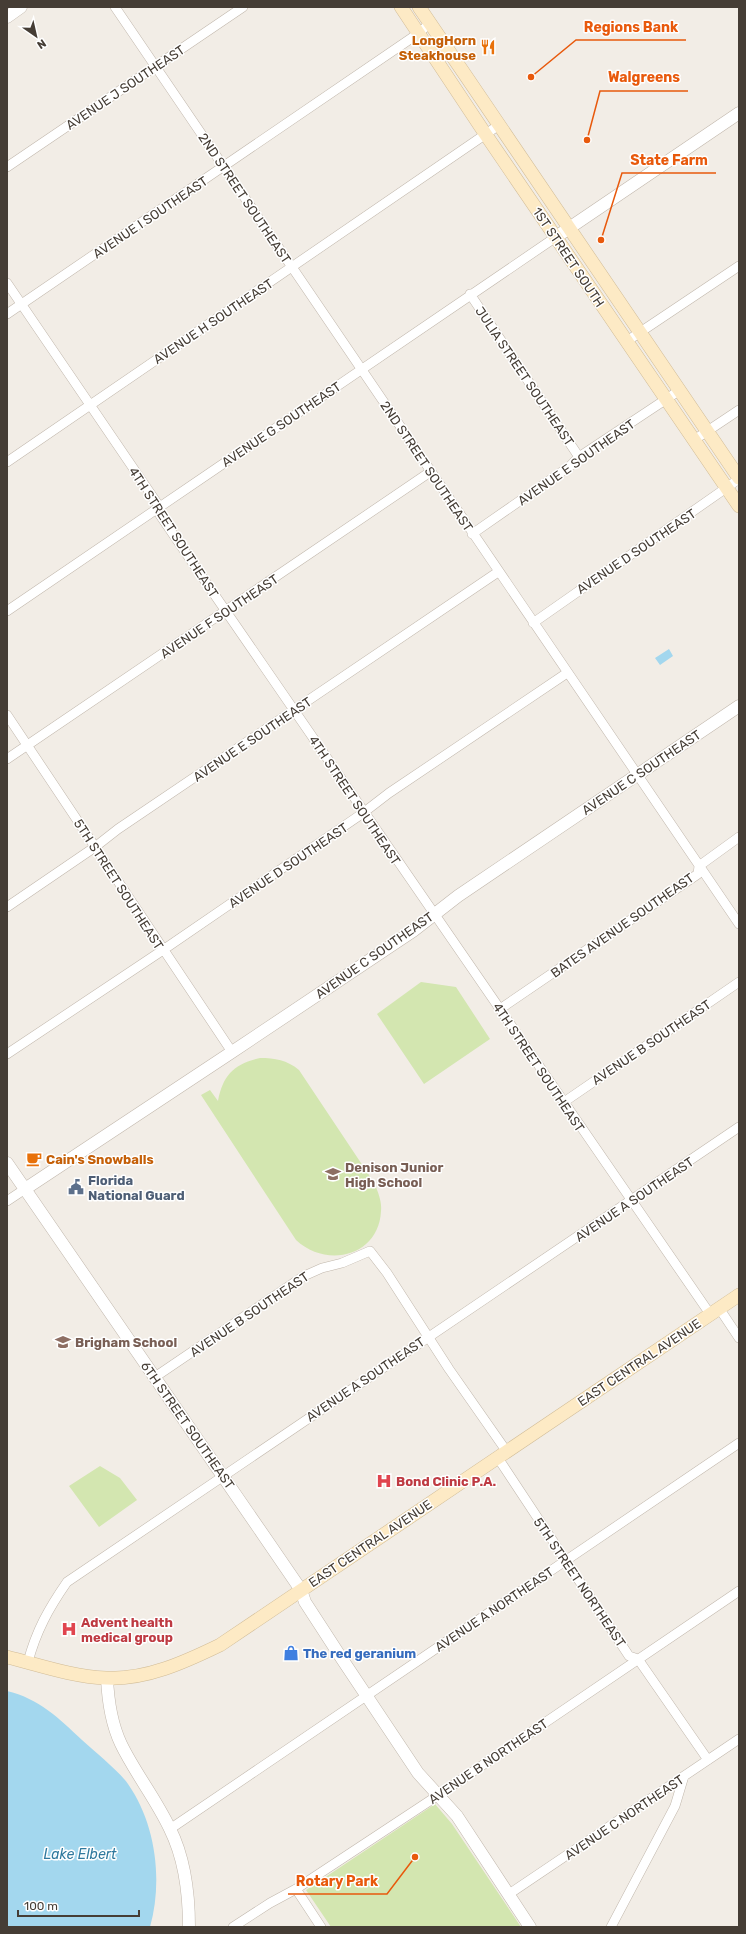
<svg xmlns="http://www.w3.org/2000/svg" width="746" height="1934" font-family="Rubik,sans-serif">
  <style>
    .green { fill: #d3e6b0 }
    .water { fill: #a3d7ee }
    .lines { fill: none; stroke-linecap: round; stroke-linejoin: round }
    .minor-casing { stroke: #c1b7ac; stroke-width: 10 }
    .tertiary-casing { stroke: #c1b7ac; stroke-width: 13 }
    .secondary-casing { stroke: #d1bc97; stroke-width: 14 }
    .minor { stroke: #fff; stroke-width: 9 }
    .tertiary { stroke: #fff; stroke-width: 12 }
    .secondary { stroke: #fdeac5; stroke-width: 13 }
    .labels { text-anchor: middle; stroke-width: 3; stroke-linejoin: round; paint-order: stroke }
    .food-label { font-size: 13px; font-weight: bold; fill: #c56008; stroke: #fff; text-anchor: end }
    .street-label { font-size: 13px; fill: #453d35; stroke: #fff }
    .education-label { font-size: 13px; font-weight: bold; fill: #785e54; stroke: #fff; text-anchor: start }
    .service-label { font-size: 13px; font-weight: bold; fill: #4e5e75; stroke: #fff; text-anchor: start }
    .health-label { font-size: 13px; font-weight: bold; fill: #be3a42; stroke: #fff; text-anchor: start }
    .shop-label { font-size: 13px; font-weight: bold; fill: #366cbe; stroke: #fff; text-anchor: start }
    .water-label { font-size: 14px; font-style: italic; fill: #2f799e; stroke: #fff }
    .leader { fill: none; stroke: #e8590c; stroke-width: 1.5 }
    .callout-dot { fill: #e8590c; stroke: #fff; stroke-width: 1.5 }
    .callout-label { font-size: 14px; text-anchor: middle; font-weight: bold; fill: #e8590c; stroke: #fff; stroke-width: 3; stroke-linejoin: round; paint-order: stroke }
  </style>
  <rect width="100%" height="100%" fill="#f2ede6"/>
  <path class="green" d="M421,982L456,987L490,1039L424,1084L377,1014Z
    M260,1058C275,1058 287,1060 299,1070L375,1184C378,1193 382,1201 381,1211C379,1256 327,1269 296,1240L201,1095L210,1090L218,1101C223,1075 234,1064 260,1058Z
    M100,1466L120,1478L137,1500L99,1527L69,1486Z
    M435,1804L452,1824L521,1927H331L306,1890Z"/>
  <path class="water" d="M669,649L673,656L660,665L655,658Z
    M7,1691C38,1698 60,1719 82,1740C95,1752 119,1771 128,1784C156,1824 163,1881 150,1927H7Z"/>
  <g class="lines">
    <defs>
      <path id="minor" d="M115,7L739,924
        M7,167L243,7
        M7,283L159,506L160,515L192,562L710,1314
        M470,294L579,457
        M7,314L419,33L430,23
        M627,341L739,266
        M694,440L739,410
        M7,462L499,125
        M472,534L570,466L579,457L680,390
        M7,611L556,237
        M533,623L739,479
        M7,715L232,1052
        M7,759L430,472
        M7,907L95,847L118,829L498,572
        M500,1009L698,874L699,866L739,837
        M7,1054L163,950L363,813L389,793L567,673
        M564,1102L739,982
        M7,1201L25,1189
        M719,1308L739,1338
        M155,1377L304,1276L322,1268L342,1263L370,1251L387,1273L449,1369L507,1452
        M498,1458L629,1656L638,1659L708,1760
        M28,1662C36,1631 49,1608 67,1582L739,1127
        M170,1829L739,1443
        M296,1889L321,1927
        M509,1894L739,1739
        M233,1927L270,1903L296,1889L437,1796L739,1591
        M611,1927L675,1806L684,1776"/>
      <path id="tertiary" d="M7,17L21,7
        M556,237L739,113
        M7,1163L264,1536L301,1590L305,1602L342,1659L418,1773L457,1816L530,1927
        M25,1189L232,1052L413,931L458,896L739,706
        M107,1678C108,1701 111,1723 121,1744C135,1773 156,1799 170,1829C185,1859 189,1894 189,1927"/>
      <path id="secondary" d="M401,7L486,135L739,506
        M419,7L739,478
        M7,1657C39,1665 73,1677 106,1678C146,1680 185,1662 220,1645L739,1295"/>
    </defs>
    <use href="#minor" class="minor-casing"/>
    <use href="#tertiary" class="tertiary-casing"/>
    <use href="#secondary" class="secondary-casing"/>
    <use href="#minor" class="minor"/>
    <use href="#tertiary" class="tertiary"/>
    <use href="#secondary" class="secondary"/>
  </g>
  <defs>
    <symbol id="restaurant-bare" viewBox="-9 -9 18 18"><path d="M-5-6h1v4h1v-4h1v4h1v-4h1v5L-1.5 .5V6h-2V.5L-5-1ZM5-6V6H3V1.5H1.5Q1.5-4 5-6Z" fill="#e8710a" stroke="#fff" stroke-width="2.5" paint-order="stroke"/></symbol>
    <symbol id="cafe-bare" viewBox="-9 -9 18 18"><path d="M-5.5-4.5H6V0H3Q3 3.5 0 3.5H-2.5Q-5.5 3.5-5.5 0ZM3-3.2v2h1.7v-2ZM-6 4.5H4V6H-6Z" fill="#e8710a" stroke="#fff" stroke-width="2.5" paint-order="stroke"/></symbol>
    <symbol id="school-bare" viewBox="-9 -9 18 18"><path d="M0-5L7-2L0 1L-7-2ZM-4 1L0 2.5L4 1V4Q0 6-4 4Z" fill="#8d6e63" stroke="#fff" stroke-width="2.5" paint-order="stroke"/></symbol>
    <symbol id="civic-bare" viewBox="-9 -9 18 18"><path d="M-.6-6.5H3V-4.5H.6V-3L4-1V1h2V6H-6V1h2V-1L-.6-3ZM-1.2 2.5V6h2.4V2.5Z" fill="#5c6f8a" stroke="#fff" stroke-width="2.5" paint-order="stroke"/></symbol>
    <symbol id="hospital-bare" viewBox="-9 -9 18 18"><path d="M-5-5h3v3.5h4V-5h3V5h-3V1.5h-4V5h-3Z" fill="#e0444e" stroke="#fff" stroke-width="2.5" paint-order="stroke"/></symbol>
    <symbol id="shop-bare" viewBox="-9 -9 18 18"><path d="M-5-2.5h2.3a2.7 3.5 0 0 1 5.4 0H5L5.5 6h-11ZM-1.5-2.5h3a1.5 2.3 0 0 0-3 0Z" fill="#3f7fe0" stroke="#fff" stroke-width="2.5" paint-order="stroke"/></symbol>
  </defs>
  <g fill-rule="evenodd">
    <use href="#restaurant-bare" x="477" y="36" width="22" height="22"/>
    <use href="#cafe-bare" x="23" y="1148" width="22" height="22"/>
    <use href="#school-bare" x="322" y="1163" width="22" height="22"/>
    <use href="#civic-bare" x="65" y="1176" width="22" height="22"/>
    <use href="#school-bare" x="52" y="1331" width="22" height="22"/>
    <use href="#hospital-bare" x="373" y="1470" width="22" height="22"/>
    <use href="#hospital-bare" x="58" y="1618" width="22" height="22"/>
    <use href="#shop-bare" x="280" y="1642" width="22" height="22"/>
  </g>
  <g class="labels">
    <g class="food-label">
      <text x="476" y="45">LongHorn<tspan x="476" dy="15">Steakhouse</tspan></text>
      <text x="46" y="1164" text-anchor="start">Cain's Snowballs</text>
    </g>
    <g class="street-label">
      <text transform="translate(125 87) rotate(-34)" y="5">AVENUE J SOUTHEAST</text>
      <text transform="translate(245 198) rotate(56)" y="5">2ND STREET SOUTHEAST</text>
      <text transform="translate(150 217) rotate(-34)" y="5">AVENUE I SOUTHEAST</text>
      <text transform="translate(569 257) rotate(56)" y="5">1ST STREET SOUTH</text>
      <text transform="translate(213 321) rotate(-34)" y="5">AVENUE H SOUTHEAST</text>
      <text transform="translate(525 376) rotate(56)" y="5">JULIA STREET SOUTHEAST</text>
      <text transform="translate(281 424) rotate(-34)" y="5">AVENUE G SOUTHEAST</text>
      <text transform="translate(576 462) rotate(-35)" y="5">AVENUE E SOUTHEAST</text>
      <text transform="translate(427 466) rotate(56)" y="5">2ND STREET SOUTHEAST</text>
      <text transform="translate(174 532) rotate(57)" y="5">4TH STREET SOUTHEAST</text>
      <text transform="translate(636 551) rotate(-34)" y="5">AVENUE D SOUTHEAST</text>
      <text transform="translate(219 616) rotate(-34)" y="5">AVENUE F SOUTHEAST</text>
      <text transform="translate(252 739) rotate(-34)" y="5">AVENUE E SOUTHEAST</text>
      <text transform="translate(641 772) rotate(-34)" y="5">AVENUE C SOUTHEAST</text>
      <text transform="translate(355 800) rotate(56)" y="5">4TH STREET SOUTHEAST</text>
      <text transform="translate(288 865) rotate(-34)" y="5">AVENUE D SOUTHEAST</text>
      <text transform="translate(119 884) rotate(57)" y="5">5TH STREET SOUTHEAST</text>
      <text transform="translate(622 925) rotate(-35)" y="5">BATES AVENUE SOUTHEAST</text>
      <text transform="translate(374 955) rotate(-35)" y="5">AVENUE C SOUTHEAST</text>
      <text transform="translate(651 1042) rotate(-34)" y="5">AVENUE B SOUTHEAST</text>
      <text transform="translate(539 1067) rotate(56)" y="5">4TH STREET SOUTHEAST</text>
      <text transform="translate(634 1199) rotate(-34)" y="5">AVENUE A SOUTHEAST</text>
      <text transform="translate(249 1314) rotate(-34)" y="5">AVENUE B SOUTHEAST</text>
      <text transform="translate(639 1362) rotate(-34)" y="5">EAST CENTRAL AVENUE</text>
      <text transform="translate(365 1379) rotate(-34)" y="5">AVENUE A SOUTHEAST</text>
      <text transform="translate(188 1425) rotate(55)" y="5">6TH STREET SOUTHEAST</text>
      <text transform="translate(370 1543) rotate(-34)" y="5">EAST CENTRAL AVENUE</text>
      <text transform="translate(580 1582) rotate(56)" y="5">5TH STREET NORTHEAST</text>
      <text transform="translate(494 1609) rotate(-34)" y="5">AVENUE A NORTHEAST</text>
      <text transform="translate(488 1761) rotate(-34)" y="5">AVENUE B NORTHEAST</text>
      <text transform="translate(624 1817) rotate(-34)" y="5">AVENUE C NORTHEAST</text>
    </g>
    <g class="education-label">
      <text x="345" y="1172">Denison Junior<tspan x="345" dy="15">High School</tspan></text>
      <text x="75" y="1347">Brigham School</text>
    </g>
    <g class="service-label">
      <text x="88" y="1185">Florida<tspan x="88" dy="15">National Guard</tspan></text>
    </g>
    <g class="health-label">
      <text x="396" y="1486">Bond Clinic P.A.</text>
      <text x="81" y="1627">Advent health<tspan x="81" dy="15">medical group</tspan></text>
    </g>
    <g class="shop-label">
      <text x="303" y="1658">The red geranium</text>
    </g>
    <g class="water-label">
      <text x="80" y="1859">Lake Elbert</text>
    </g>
  </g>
  <path class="leader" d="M531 77L576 40H686M587 140L600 91H688M601 240L622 173H716M415 1857L387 1894H288"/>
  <g class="callout-dot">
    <circle cx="531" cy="77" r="4"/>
    <circle cx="587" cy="140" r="4"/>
    <circle cx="601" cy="240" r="4"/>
    <circle cx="415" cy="1857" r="4"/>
  </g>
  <g class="callout-label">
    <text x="631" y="32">Regions Bank</text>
    <text x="644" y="82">Walgreens</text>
    <text x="669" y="165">State Farm</text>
    <text x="337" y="1886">Rotary Park</text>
  </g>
  <rect width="746" height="1934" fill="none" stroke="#453d35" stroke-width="16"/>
  <g transform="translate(36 36) rotate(146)" stroke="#ffffff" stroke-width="3" paint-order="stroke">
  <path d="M0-3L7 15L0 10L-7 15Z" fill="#453d35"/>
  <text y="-6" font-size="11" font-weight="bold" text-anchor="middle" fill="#453d35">N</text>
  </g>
  <path d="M18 1910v6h121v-6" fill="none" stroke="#453d35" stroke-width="2"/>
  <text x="24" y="1910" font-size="12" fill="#453d35" stroke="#ffffff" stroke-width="3" paint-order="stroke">100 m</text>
</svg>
